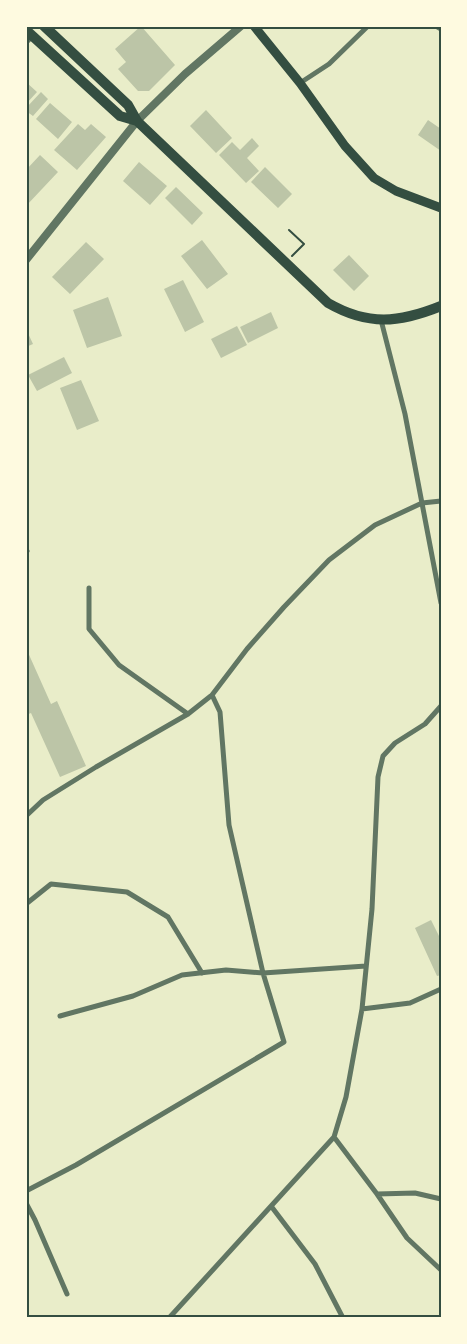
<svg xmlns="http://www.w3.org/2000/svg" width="467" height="1344" font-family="Arial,sans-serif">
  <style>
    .building { fill: #bcc5a7 }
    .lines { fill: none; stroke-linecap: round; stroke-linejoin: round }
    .path { stroke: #344e41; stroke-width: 2 }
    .service { stroke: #617663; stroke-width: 3 }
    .minor { stroke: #617663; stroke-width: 5 }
    .tertiary { stroke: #617663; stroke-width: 8 }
    .secondary { stroke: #344e41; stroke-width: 9 }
    .primary { stroke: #344e41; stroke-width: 10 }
    .neatline { fill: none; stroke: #344e41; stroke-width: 2 }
  </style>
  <rect width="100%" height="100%" fill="#e9edc9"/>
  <path class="building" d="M141,26L175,65L149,91H138L118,69L126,62L115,49Z
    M26,82L37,92L26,104Z
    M41,92L48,99L33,116L26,111V108Z
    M50,103L72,122L58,139L36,119Z
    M206,110L232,138L216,153L190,126Z
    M428,120L441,129V151L418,135Z
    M78,124L85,130L91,124L106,137L77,170L54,150Z
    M252,138L259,146L247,158L259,171L246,183L219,155L232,142L240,150Z
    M40,155L58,172L26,206V170Z
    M139,162L167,186L150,205L123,181Z
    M265,167L292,194L278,208L251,182Z
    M176,187L203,213L192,225L165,198Z
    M202,240L228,274L207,289L181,256Z
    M86,242L104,259L70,294L52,277Z
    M349,255L369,276L354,291L333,270Z
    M183,280L204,322L185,332L164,289Z
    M108,297L122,336L87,348L73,310Z
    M271,312L278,328L248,343L240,327Z
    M237,326L247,345L221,358L211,339Z
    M26,329L33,344L26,347Z
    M64,357L72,373L37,391L28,375Z
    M81,380L99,421L77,430L60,388Z
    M26,648L51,704L57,701L86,766L60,777L31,713L26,715Z
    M431,920L441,940V975L437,976L415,928Z"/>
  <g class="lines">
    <path class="path" d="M289,230L304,244L292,256"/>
    <path class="service" d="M26,44L33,37"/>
    <path class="minor" d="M436,26L441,29
      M300,83L329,64L368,26
      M381,320L405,414L441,603
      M26,550L27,551
      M89,588V629L119,665L188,714
      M26,816L43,800L96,767L188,714L212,695L247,649L284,607L329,560L375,525L422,503L441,501
      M26,904L51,884L127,892L168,917L202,973
      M362,1009L410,1003L441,989
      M60,1016L133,996L182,975L226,970L263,973L366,966
      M334,1137L377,1194L407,1238L441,1270
      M26,1191L76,1165L284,1042L263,973L229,825L220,712L212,695
      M377,1194L415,1193L441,1199
      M26,1203L35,1220L67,1294
      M271,1206L315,1264L343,1318
      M169,1318L334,1137L346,1097L362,1009L372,909L378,777L383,756L395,743L425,724L441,706"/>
    <path class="tertiary" d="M26,260L137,121L185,74L241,26"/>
    <path class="secondary" d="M254,26L300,83L345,146L374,178L396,191L441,208"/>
    <path class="primary" d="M44,26L128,105L137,121L328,303C368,326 399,323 441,306
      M26,30L120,116L137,121"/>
  </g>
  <rect width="467" height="1344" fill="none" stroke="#fefae0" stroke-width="55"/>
  <rect x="28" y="28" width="412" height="1288" class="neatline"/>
</svg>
